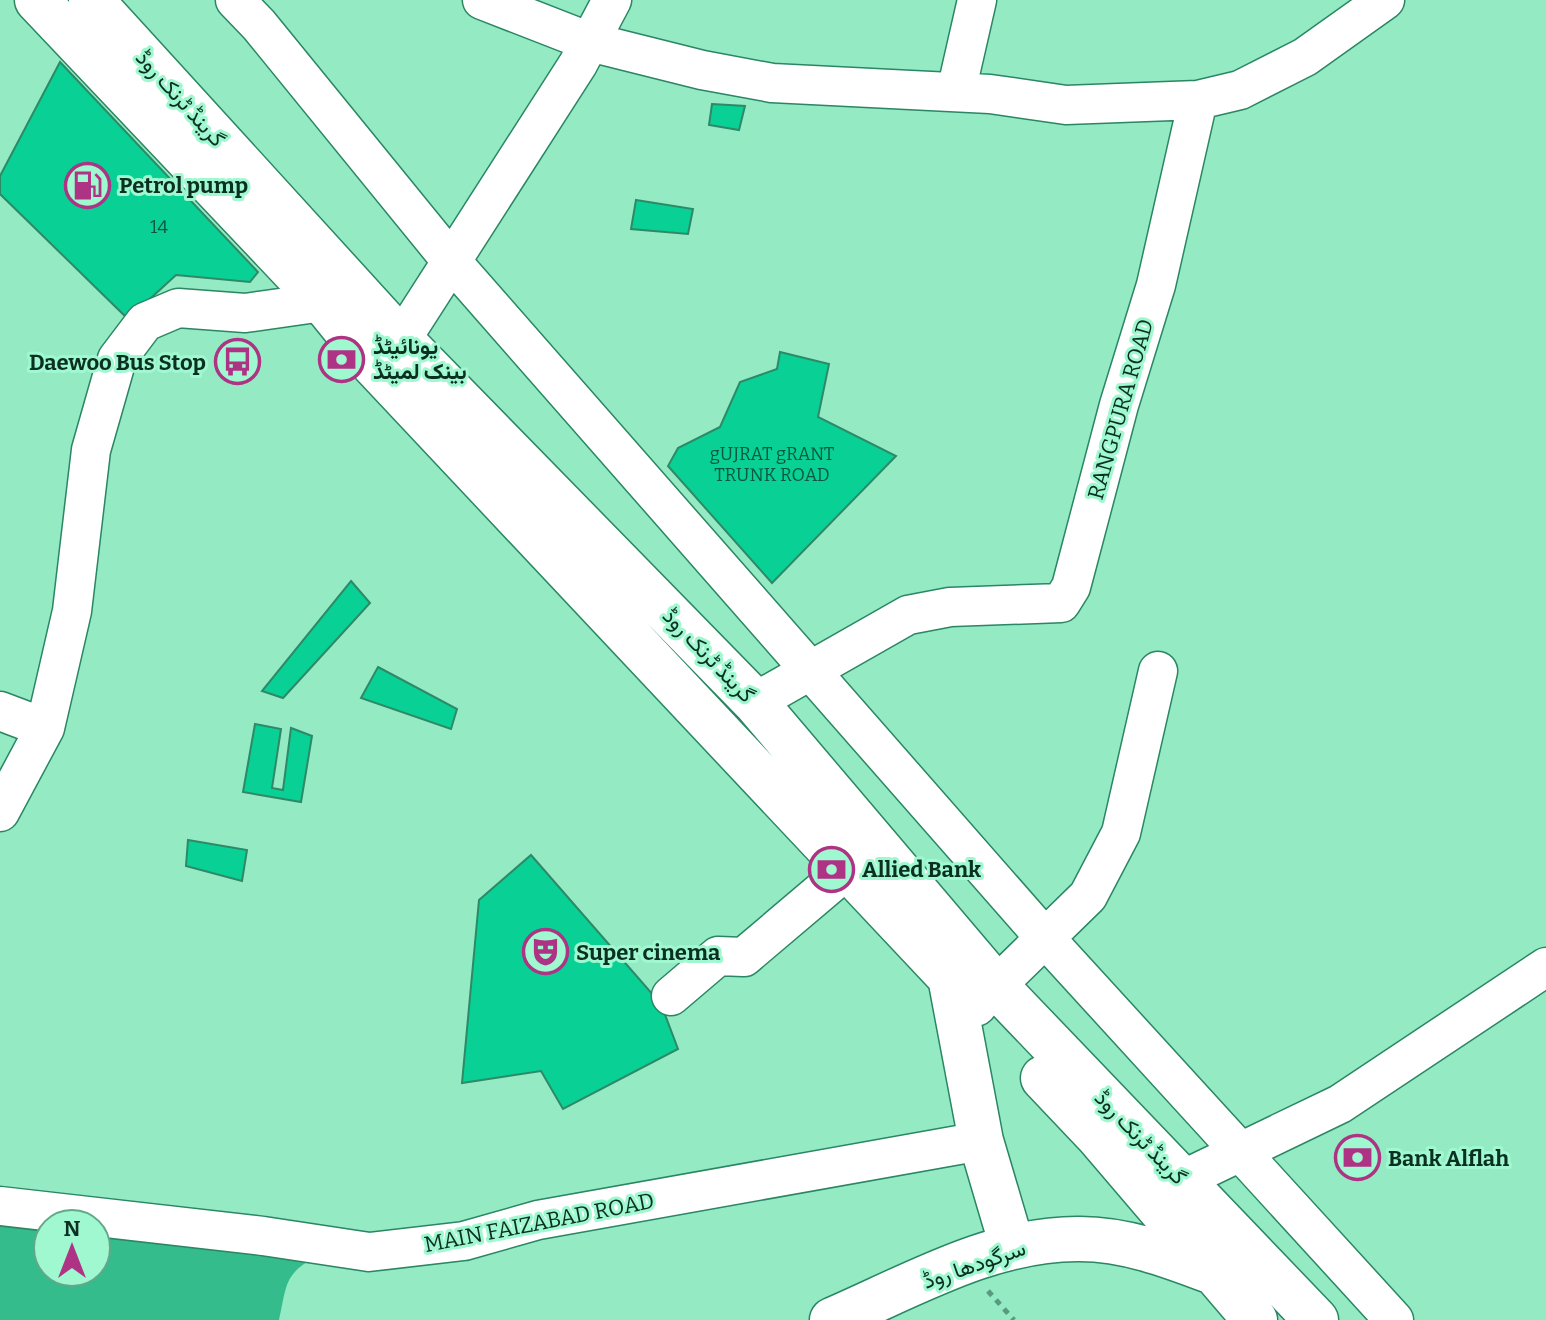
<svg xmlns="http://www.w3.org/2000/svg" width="1546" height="1320" font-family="Bitter,Vazirmatn,serif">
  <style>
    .green { fill: #34bc8c }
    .building { fill: #09d095; stroke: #2e8967; stroke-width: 2 }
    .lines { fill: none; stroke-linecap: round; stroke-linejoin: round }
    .minor-casing { stroke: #2a8663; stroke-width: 41 }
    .major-casing { stroke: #2a8663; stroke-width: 47 }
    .path { stroke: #589a7e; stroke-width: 5; stroke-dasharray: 6 6; stroke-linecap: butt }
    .minor { stroke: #fff; stroke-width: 38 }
    .major { stroke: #fff; stroke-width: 44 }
    .labels { text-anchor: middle; stroke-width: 6; stroke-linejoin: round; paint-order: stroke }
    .number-label { font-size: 18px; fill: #0a583f }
    .street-label { font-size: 22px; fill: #0a3022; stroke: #a0f8d0 }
    .poi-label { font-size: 22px; font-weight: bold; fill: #0a3022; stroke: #a0f8d0; text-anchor: start }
  </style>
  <rect width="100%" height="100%" fill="#93eac3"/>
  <path class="green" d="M0,1218L48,1224V1272H96V1230L317,1256C284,1274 287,1284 279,1320H0Z"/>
  <path class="building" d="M60,62L258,272L250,282L176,275L128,319L0,194V176Z
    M712,104L745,106L739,130L709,125Z
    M636,200L693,209L688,234L631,229Z
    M780,352L829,364L818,417L896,456L772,583L668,466L678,448L720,427L740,382L777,369Z
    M351,581L370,603L283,698L262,691Z
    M378,667L457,709L451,729L361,698Z
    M255,724L281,729L272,788L283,790L291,728L312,736L301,802L243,792Z
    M188,840L247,850L242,881L186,866Z
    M531,855L661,1004L678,1049L563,1109L541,1071L462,1083L479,900Z"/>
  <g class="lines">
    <defs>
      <path id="minor" d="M235,0L259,25L452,262L1045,938L1394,1320
        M482,0L590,42L702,70L772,83L990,94L1066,105L1198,100L1240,90L1305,57L1385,0
        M956,92L977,0
        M380,360L401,340L578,64L612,0
        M755,702L908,615L950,607L1061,603L1071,587L1119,405L1156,285L1198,100
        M0,711L45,728
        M0,812L45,728L72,611L91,450L117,359L145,322L178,308L245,313L323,302
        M996,986L1088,896L1121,833L1158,671
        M671,996L718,956L744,957L849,868
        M1182,1180L1340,1104L1546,967
        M0,1206L263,1236L369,1252L464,1241L538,1220L981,1141"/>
      <path id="major" d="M37,0L323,302L374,365L975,1004
        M91,0L401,340L755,702L996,986L1316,1320
        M950,977L981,1141L1012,1246
        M1043,1078L1097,1135L1255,1320
        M832,1320C911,1286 992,1238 1080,1239C1125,1239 1168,1255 1210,1271"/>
    </defs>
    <use href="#minor" class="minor-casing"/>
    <use href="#major" class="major-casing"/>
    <path class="path" d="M988,1291L1014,1320"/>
    <use href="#minor" class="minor"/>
    <use href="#major" class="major"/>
  </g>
  <defs>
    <symbol id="fuel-ring" viewBox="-11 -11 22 22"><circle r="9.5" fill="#a0f8d0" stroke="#af3385" stroke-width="1.5"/><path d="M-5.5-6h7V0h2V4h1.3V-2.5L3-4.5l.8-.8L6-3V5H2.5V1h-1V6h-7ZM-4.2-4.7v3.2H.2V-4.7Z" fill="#af3385"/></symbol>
    <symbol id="bank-ring" viewBox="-11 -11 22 22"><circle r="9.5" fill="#a0f8d0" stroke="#af3385" stroke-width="1.5"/><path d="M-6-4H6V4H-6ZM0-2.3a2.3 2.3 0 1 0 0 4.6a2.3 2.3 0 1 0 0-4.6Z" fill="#af3385"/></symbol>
    <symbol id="bus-ring" viewBox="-11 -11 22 22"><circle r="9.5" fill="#a0f8d0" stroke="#af3385" stroke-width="1.5"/><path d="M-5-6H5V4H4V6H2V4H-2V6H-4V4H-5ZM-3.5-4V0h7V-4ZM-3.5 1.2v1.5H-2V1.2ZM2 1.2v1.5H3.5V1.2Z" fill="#af3385"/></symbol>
    <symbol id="theatre-ring" viewBox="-11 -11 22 22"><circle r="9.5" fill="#a0f8d0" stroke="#af3385" stroke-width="1.5"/><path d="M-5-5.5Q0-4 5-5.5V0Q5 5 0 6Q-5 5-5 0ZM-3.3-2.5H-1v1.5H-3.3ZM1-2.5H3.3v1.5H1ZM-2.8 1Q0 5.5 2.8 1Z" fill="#af3385"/></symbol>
  </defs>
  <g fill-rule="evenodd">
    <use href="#fuel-ring" x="62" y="160" width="51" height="51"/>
    <use href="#bank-ring" x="316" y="334" width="51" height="51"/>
    <use href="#bus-ring" x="212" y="336" width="51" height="51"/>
    <use href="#bank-ring" x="806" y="844" width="51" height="51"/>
    <use href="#theatre-ring" x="520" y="926" width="51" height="51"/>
    <use href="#bank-ring" x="1332" y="1132" width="51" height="51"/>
  </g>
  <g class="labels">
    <g class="number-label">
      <text x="159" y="233">14</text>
      <text x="772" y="460">gUJRAT gRANT<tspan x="772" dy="21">TRUNK ROAD</tspan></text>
    </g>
    <g class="street-label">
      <text transform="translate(181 98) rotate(48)" y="8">گرینڈ ٹرنک روڈ</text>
      <text transform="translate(1120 409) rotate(-74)" y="8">RANGPURA ROAD</text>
      <text transform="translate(709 655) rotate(46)" y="8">گرینڈ ٹرنک روڈ</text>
      <text transform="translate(1141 1137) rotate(46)" y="8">گرینڈ ٹرنک روڈ</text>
      <text transform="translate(539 1222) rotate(-11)" y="8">MAIN FAIZABAD ROAD</text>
      <text transform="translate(974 1264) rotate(-19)" y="8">سرگودھا روڈ</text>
    </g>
    <g class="poi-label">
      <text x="119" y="193">Petrol pump</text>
      <text x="373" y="354">یونائیٹڈ<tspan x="373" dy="25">بینک لمیٹڈ</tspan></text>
      <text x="206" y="370" text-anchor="end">Daewoo Bus Stop</text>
      <text x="862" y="877">Allied Bank</text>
      <text x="576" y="960">Super cinema</text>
      <text x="1388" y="1166">Bank Alflah</text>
    </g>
  </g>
  <g transform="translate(72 1248)"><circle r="38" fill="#a0f8d0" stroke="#64a88a" stroke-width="2"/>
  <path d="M0-6L14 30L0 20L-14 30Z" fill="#af3385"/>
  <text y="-12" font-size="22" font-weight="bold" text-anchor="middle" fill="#0a3022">N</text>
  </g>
</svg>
